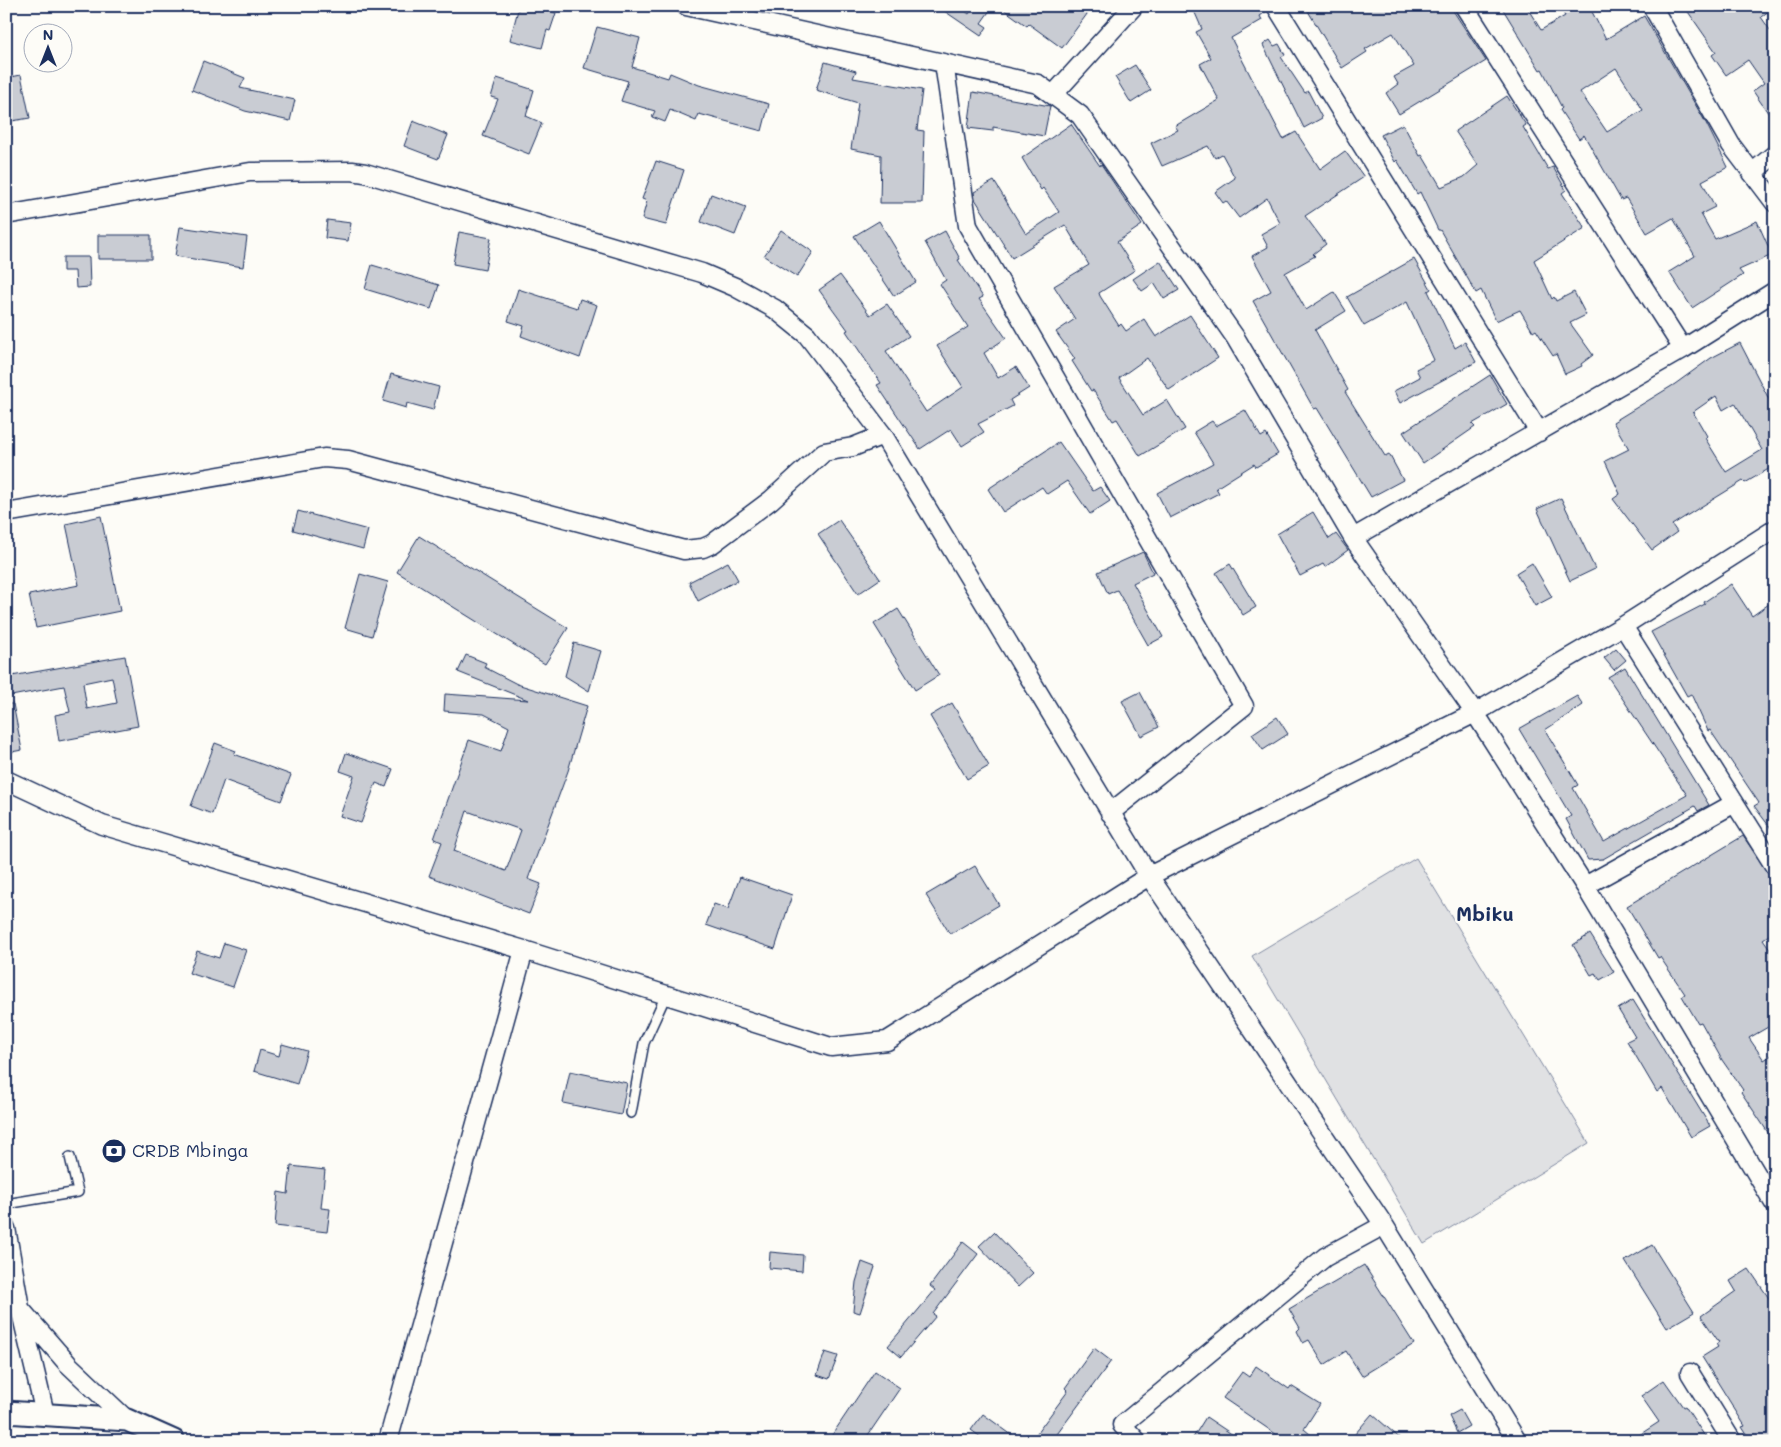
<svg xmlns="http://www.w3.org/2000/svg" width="1781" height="1447" font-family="Mali,sans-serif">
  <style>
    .green { fill: #e0e1e3; stroke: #7e88a0 }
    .building { fill: #c9ccd3; stroke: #1b2f5e; fill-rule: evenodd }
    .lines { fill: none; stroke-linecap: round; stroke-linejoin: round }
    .service-casing { stroke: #1b2f5e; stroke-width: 12 }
    .minor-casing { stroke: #1b2f5e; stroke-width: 21 }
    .tertiary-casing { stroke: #1b2f5e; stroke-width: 25 }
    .service { stroke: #fdfcf7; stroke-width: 9 }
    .minor { stroke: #fdfcf7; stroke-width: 18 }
    .tertiary { stroke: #fdfcf7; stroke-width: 21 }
    .labels { text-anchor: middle; stroke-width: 5; stroke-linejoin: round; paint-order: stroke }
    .poi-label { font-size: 18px; fill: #1b2f5e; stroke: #fdfcf7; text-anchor: start }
    .quarter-label { font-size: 20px; font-weight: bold; fill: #1b2f5e; stroke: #fdfcf7 }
  </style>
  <rect width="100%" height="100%" fill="#fdfcf7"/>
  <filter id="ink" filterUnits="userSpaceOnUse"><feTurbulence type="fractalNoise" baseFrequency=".02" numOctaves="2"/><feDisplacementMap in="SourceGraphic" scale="10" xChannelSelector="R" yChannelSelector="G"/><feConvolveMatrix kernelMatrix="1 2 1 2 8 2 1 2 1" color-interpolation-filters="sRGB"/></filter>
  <g filter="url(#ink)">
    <path class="green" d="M1416,858L1589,1143L1424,1244L1252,956Z"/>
    <path class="building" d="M519,6H536L556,13L550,31L547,30L542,48L510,40Z
      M937,6H958L969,14L974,6H993L981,23L987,27L981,36Z
      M999,6H1093L1062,48L1029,24L1027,26Z
      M1192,6H1265L1267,11L1260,16L1262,20L1231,38L1283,139L1296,132L1320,169L1345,151L1364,177L1305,216L1326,244L1313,254L1315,256L1285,273L1306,310L1334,292L1346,311L1315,330L1348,390L1345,392L1385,456L1389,454L1403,480L1371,497L1317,408L1314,409L1253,301L1271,291L1252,256L1268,247L1261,234L1280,223L1267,198L1239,218L1226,201L1223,203L1215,192L1235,178L1222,154L1215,158L1208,146L1162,166L1151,143L1178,130L1175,126L1219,100L1200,64L1211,58L1196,32L1202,29Z
      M1305,6H1450L1486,61L1399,114L1386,93L1398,84L1394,77L1414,66L1393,33L1365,49L1367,52L1342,68Z
      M1501,6H1526L1541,30L1565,16L1559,6H1589L1606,39L1644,16L1706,123L1728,167L1702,181L1715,207L1701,214L1715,239L1757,221L1772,255L1739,270L1743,275L1692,308L1669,272L1695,256L1673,218L1647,233L1626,198L1621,200L1584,135L1579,139L1560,110L1562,108L1542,69L1540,70ZM1616,68L1643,110L1607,132L1580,92Z
      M1684,6H1775L1761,17L1775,37V123L1753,91L1764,83L1748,60L1726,75L1712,55L1716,52Z
      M597,27L640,38L632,67L668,78L670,73L699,85L769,104L762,131L699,114L696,121L670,110L665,122L652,117L655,111L621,101L628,81L584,68Z
      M1270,40L1274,46L1279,44L1285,55L1281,57L1305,93L1308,91L1322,118L1304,128L1263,45Z
      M203,61L245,78L240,88L295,100L290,121L245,111L192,90Z
      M825,62L856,71L853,78L922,90L917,130L924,131L922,203H880L881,155L851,149L858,103L816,90Z
      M1135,65L1151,90L1131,103L1115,77Z
      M21,75L30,118L6,122V78Z
      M497,78L534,90L526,116L542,123L529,154L483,136L498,99L491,97Z
      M973,92L1050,106L1044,136L993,127V131L968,128Z
      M1507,96L1526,125L1523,127L1548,169L1553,167L1566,190L1562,193L1585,228L1534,260L1552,299L1554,297L1556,301L1574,292L1586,315L1570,323L1593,355L1581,364L1582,366L1565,374L1556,354L1553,356L1536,330L1533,332L1520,310L1496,321L1481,290L1476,293L1440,230H1438L1420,192L1417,194L1397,160L1395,162L1381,135L1403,124L1420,156L1422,155L1441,187L1464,177L1478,165L1455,131Z
      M413,121L448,135L438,159L404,146Z
      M1071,124L1100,166L1101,164L1142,225L1117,242L1135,270L1099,293L1100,296L1119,326L1121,324L1126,331L1144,319L1156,337L1190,315L1218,358L1169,390L1147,358L1119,378L1143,415L1167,400L1185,429L1140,456L1117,419L1113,421L1093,390L1091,391L1072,361L1075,359L1056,332L1075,319L1054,286L1089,265L1065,225L1012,258L975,199L974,192L994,181L1026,234L1059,212L1043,188L1041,190L1022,158Z
      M656,161L684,170L666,225L642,219L647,201L642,199Z
      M711,194L746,207L735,235L701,222Z
      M327,220L351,223L348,241L325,238Z
      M879,221L916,282L894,296L854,236Z
      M180,227L247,237L243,267L175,256Z
      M781,230L813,252L797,277L764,256Z
      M945,231L960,259L958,260L983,297L979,299L1006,338L984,353L998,378L1016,367L1029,388L1010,400L1013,406L978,424L984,432L962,446L951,429L920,449L877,385L881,383L846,331L848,330L819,290L840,275L870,315L887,304L909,336L886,351L926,412L963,387L937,346L968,327L940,284L946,280L925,242Z
      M459,232L491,238L485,270L453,264Z
      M98,235H151V259H98Z
      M63,257H89L90,287L76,288L75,271H63Z
      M1414,259L1431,289L1428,291L1455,348L1465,342L1476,362L1400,403L1394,391L1420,377L1416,369L1434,360L1407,302L1364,326L1347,297Z
      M1160,261L1179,290L1164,299L1154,283L1142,291L1133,279Z
      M372,265L439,285L431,309L365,289Z
      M518,289L577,308L580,299L597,305L580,358L521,336L524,326L508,321Z
      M1740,343L1771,403L1775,400V472L1772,467L1745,483L1743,481L1699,508L1672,525L1677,532L1652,550L1613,499L1620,494L1605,461L1629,449L1613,422L1675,384L1711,358ZM1716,396L1723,410L1735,403L1762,450L1726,472L1705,438L1707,436L1693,412Z
      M391,374L439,387L433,410L407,403L406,408L383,401Z
      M1490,375L1507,404L1472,424L1475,427L1423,463L1403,432Z
      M1245,410L1261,437L1266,434L1278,454L1256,467L1254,464L1216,488L1219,493L1170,518L1157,493L1213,463L1194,432L1212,421L1216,426Z
      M1059,442L1093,491L1100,487L1110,501L1090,514L1067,481L1047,494L1042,487L1003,512L988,489Z
      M1561,498L1595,569L1570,581L1537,509Z
      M298,511L368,530L363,549L293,530Z
      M1313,512L1329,539L1336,534L1348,550L1325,567L1323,564L1300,576L1277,534Z
      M101,516L120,611L36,628L29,595L79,585L66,524Z
      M839,520L880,579L858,594L818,534Z
      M419,536L568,628L545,664L397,572Z
      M1143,552L1153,573L1133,583L1163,637L1148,645L1117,590L1108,594L1098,572Z
      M728,562L738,580L698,601L689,582Z
      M1532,563L1552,597L1535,606L1516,573Z
      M1230,564L1256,607L1243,615L1216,573Z
      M360,574L388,582L372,636L345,628Z
      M1731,584L1752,616L1769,604L1775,612V834L1754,806L1759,803L1710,730L1708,731L1691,694L1687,696L1651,632L1705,604L1704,602Z
      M898,609L939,675L915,690L874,624Z
      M574,643L601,651L589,691L565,676Z
      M1616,648L1626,660L1614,670L1604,658Z
      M466,655L486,663L484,667L517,684L587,706L568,771L528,879L541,884L529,914L429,876L442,842L434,839L469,740L501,751L509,727L484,714L444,711L445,694L528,700L458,672ZM467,811L521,830L506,871L454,851Z
      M125,656L138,726L59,741L55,715L70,712L64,686L6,697V677ZM112,677L117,703L87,709L83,683Z
      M1625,667L1709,805L1698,811L1695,806L1603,859L1588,860L1566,819L1571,816L1519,729L1577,696L1583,705L1545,730L1578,785L1573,788L1604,842L1687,795L1608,677Z
      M1140,692L1159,727L1141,736L1122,701Z
      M952,703L989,766L967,779L930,716Z
      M6,704H13L22,750L6,753Z
      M1277,717L1288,734L1263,750L1252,734Z
      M215,743L236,751L234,754L291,775L281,801L224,780L212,814L191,806Z
      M346,753L393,769L386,787L376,783L361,823L340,816L354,776L340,771Z
      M1743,836L1775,883V931L1763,939L1775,956V1023L1749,1038L1764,1060L1775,1053V1143L1741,1092L1743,1090L1722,1060L1701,1022L1698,1023L1682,996L1685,994L1660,957L1658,958L1627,906Z
      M975,866L999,905L950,934L926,895Z
      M740,877L792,895L775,949L706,925L714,904L728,909Z
      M1590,934L1614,972L1600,980L1595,973L1591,975L1573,945Z
      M224,943L246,950L233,987L189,973L197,951L219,958Z
      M1633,1000L1710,1126L1691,1137L1662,1088L1657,1092L1627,1041L1635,1037L1618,1009Z
      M282,1044L307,1051L297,1084L254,1071L260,1050L279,1056Z
      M570,1071L627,1083L621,1115L563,1103Z
      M291,1166L325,1170L321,1208L330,1209L327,1232L275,1226L278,1192L288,1194Z
      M994,1232L1033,1273L1018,1287L979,1246Z
      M963,1242L978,1254L933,1314L936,1316L901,1357L888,1346L935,1290L930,1286Z
      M1652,1245L1694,1312L1667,1328L1625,1261Z
      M770,1252L803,1255L802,1271L769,1268Z
      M862,1262L875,1267L860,1313L853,1311L856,1282Z
      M1364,1265L1414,1344L1362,1376L1346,1351L1324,1365L1309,1340L1303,1343L1297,1331L1300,1328L1289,1309Z
      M1749,1269L1775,1307V1441H1751L1742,1427L1745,1426L1702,1357L1718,1347L1716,1344L1719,1342L1701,1316L1736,1291L1730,1281Z
      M1094,1348L1111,1361L1052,1441H1031L1068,1391L1065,1388Z
      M825,1352L838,1356L829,1379L817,1375Z
      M1256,1366L1289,1389L1291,1386L1320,1404L1304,1429L1318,1441H1286L1223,1398L1242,1372L1249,1377Z
      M875,1371L900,1388L864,1441H828Z
      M1664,1380L1683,1407L1685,1406L1708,1441H1630L1659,1422L1641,1396Z
      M1460,1410L1469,1426L1457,1433L1449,1416Z
      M983,1414L1020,1441H986L971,1430Z
      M1372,1414L1403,1441H1349Z
      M1206,1417L1242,1441H1191Z"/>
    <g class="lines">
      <defs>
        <path id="service" d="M631,1113L644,1043L666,995
          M6,1204L78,1192L70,1157"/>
        <path id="minor" d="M686,6L1038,84L1080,115L1235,337L1353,538L1475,713L1585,886L1775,1205
          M1276,6L1539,432
          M1464,6L1683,349
          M1652,6L1731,145L1775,203
          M944,63L968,226L1244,706L1110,813
          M1053,95L1134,6
          M1752,173L1775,154
          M6,215L250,172L352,171L365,173L702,273L735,287L775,309L807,335L883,435L1149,876L1384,1225L1517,1441
          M6,513L324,458L348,460L684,550L703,548L712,544L771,500L824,452L853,447L883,435
          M1353,538L1683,349L1775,291
          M1623,626L1775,867
          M6,780L102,825L524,950L831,1047L887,1041L1149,876L1475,713L1623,626L1775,529
          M1585,886L1733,804
          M6,1228L20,1308L45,1414
          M22,1311L68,1364L127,1420
          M1690,1373L1732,1441
          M388,1441L524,950
          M1137,1441L1122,1425L1325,1257L1384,1225"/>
        <path id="tertiary" d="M6,1412L127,1420L174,1441"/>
      </defs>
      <use href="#service" class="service-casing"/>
      <use href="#minor" class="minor-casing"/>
      <use href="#tertiary" class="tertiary-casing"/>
      <use href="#service" class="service"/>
      <use href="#minor" class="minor"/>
      <use href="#tertiary" class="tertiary"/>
    </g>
  </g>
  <defs>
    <symbol id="bank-disc" viewBox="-11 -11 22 22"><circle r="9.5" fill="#1b2f5e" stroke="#fdfcf7"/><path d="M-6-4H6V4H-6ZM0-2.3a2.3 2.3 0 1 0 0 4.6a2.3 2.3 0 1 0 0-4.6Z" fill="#fff"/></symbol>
  </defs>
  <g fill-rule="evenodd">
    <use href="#bank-disc" x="100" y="1137" width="28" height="28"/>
  </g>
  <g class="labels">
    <g class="poi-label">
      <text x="132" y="1157">CRDB Mbinga</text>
    </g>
    <g class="quarter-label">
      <text x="1485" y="921">Mbiku</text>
    </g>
  </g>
  <rect width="1781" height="1447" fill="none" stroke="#fdfcf7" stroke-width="25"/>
  <rect x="12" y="12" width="1756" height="1422" fill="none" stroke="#1b2f5e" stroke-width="2" filter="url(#ink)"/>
  <g transform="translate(48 48)"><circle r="24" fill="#fdfcf7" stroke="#a3aaba"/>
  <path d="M0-4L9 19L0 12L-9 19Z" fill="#1b2f5e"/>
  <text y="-8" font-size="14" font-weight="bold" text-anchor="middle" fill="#1b2f5e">N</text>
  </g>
</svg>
